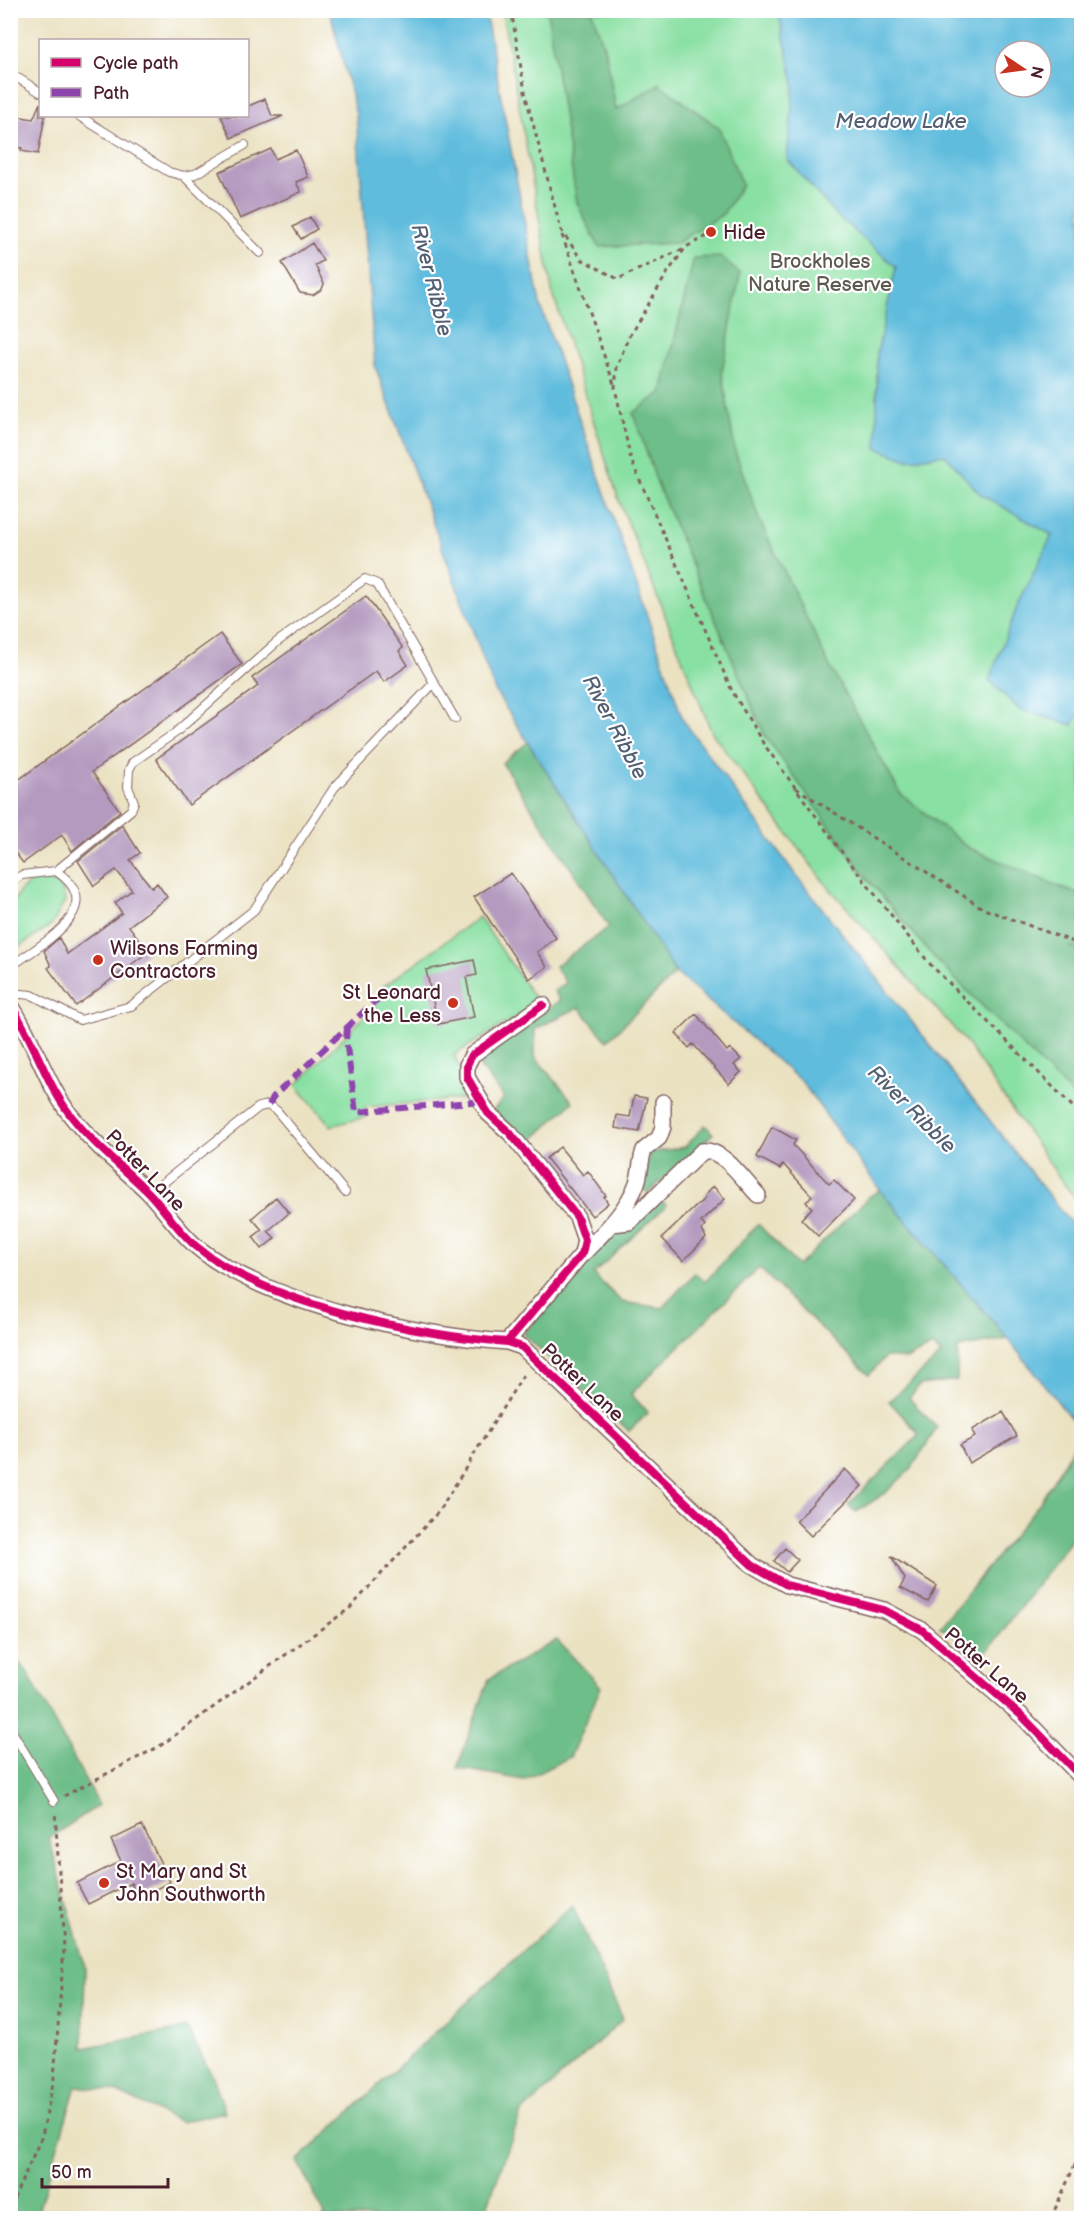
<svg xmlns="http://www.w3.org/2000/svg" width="1092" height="2229" font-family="'Balsamiq Sans',sans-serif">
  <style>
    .green { fill: #89e0a3; stroke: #6a8067; stroke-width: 1.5; fill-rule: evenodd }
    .forest { fill: #6ebe89; stroke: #5c6e5a; stroke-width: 1.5 }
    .water { fill: #5fbcdd; stroke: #546e84; stroke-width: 1.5; fill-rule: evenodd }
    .building { fill: #b49abf }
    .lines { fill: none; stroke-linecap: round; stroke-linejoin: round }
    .service-casing { stroke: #826360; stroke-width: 10 }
    .minor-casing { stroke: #826360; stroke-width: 18 }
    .path { stroke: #826360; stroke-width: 3; stroke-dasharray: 4.5 4.5; stroke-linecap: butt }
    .service { stroke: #fff; stroke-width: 8 }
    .minor { stroke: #fff; stroke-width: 15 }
    .quiet { stroke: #8e44ad; stroke-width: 6; stroke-dasharray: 12 6; stroke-linecap: butt }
    .cycleway-casing { stroke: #fff; stroke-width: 11 }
    .cycleway { stroke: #d6006c; stroke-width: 8 }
    .poi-dot { fill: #c8321e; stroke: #fff; stroke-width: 2 }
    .labels { text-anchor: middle; stroke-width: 4.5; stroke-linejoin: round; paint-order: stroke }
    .poi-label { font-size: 20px; fill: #4a1f2b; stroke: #fff; text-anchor: start }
    .park-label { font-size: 20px; fill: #5d594f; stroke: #fff }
    .street-label { font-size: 20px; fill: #4a1f2b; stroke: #fff }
    .water-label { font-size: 21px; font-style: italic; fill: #525e72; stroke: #fff }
  </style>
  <rect width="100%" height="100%" fill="#fff"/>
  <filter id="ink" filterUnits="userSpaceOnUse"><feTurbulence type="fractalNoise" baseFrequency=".0167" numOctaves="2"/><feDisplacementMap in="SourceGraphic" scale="12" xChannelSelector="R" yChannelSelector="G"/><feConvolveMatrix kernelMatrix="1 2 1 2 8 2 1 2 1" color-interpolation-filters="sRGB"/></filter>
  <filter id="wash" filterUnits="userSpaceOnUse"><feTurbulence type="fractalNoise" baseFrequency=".008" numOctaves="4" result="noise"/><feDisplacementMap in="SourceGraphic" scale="24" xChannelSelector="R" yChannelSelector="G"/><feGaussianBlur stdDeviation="1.35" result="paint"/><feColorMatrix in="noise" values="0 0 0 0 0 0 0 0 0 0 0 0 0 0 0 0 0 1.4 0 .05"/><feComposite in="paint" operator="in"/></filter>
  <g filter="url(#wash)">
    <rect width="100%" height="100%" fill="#ebe2c2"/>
    <path class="green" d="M502,11H1081V1205L1061,1180L965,1041L824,882L712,733L618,498L552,291ZM1005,51H1041V87H1005Z
      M35,880L50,881L61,885L65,901L52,925L11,952C8,921 5,896 35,880Z
      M479,917L538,1003L454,1055L473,1098L365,1107L366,1117L331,1126L296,1085L376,1005L380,989Z"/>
    <path class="forest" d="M547,11H592L606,54L616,110L659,84L719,128L742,185L723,214L677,243L599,247L577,203Z
      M721,257L740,274L722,372L735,451L759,519L828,663L900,793L967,847L1067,890L1081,893V946L1071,947L1081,954V1104L936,960L868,880L765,736L658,486L633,413L662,392L694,258Z
      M528,742L676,973L607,1041L579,1007L535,1029V1057L573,1102L529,1143L493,1110L504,1098L476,1061L560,1000L554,991L566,983L555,966L609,927L502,763Z
      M705,1125L713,1134L648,1193L642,1188L650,1153L685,1147Z
      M880,1190L1008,1339L958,1348L957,1380L920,1385L909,1398L937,1428L911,1469L884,1494L856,1512L848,1505L917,1437L918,1433L889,1401L941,1355L933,1346L906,1359L885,1357L869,1375L759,1268L631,1394L648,1413L629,1431L523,1334L616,1231L631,1230L661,1201L667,1205L593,1274L622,1302L662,1308L695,1273L705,1282L758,1224L798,1266L870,1196Z
      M1081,1434V1527L983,1657L967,1643L940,1627L1039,1504Z
      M557,1640L601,1687L570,1757L524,1780L457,1768L489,1679Z
      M10,1654L26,1670L99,1805L49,1838L85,1967L83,2048L187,2028L214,2079L225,2112L180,2122L116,2091L76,2086L36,2218H10Z
      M572,1905L623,2019L521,2113L483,2218H323L325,2215L297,2161Z"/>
    <path class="water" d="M330,11H485L540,305L683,720L795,874L1081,1236V1431L1008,1339L880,1190L802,1082L676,973L495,691L375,366L356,114Z
      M778,11H1081L1082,707L1073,725L1020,710L989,680L1017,607L1052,535L980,494L944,454L907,460L877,448V353L896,267L836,215L787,159L794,84ZM1005,51H1041V87H1005Z"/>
    <g id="blocks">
      <path class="building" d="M265,99L272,116H283L231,138L221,116H248V106Z
        M40,103V116H45L38,154L21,151L22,148L13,147L16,116L33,119Z
        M271,149L275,159L296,150L308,177L296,182L301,192L240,219L219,172Z
        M310,217L317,229L301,239L293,227Z
        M312,243L323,261L315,265L324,284L322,289L313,295L300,293L282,263Z
        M366,596L403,648L399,651L408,665L384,682L376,671L189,805L156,759L258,686L252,678Z
        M220,634L242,664L92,772L120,811L72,851L62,835L23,863L10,846V786Z
        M122,825L140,853L130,860L152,888L157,883L167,897L129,926L148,952L76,1006L48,968L51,966L44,951L59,938L67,954L122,913L115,903L132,890L116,870L94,886L78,861Z
        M511,873L556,938L537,952L547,967L529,979L474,897Z
        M474,960L477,975L466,977L474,1017L438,1024L426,970Z
        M696,1014L727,1051L730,1048L741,1059L734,1065L741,1072L729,1084L693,1044L689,1048L676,1033Z
        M634,1096L647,1098L639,1132L615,1128L617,1115L630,1117Z
        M772,1127L796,1140L793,1145L829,1184L834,1180L854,1200L818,1236L801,1219L812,1208L806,1202L812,1196L783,1164L780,1169L757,1157Z
        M560,1147L583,1175L588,1171L606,1196L604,1197L608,1203L592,1216L546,1158Z
        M713,1186L725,1199L701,1222L705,1226L702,1230L706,1238L683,1261L662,1238L705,1198L704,1196Z
        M276,1197L289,1213L268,1231L275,1238L262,1249L253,1237L262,1230L252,1218Z
        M1003,1412L1017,1436L969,1463L960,1445L975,1437L972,1430Z
        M845,1469L862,1486L811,1536L796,1521Z
        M785,1548L798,1560L787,1572L774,1561Z
        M891,1556L937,1586L928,1602L900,1588L905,1579Z
        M142,1825L170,1882L138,1898L131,1883L88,1904L77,1883L121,1861L111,1840Z"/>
    </g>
  </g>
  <g filter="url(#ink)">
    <use href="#blocks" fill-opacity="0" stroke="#826360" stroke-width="1.5"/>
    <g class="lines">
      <defs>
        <path id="service" d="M10,73L40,92
          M79,116L169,172L184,176L195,174L245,145
          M184,176L260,253
          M10,882L22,875L56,871L131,810L134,802L128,787L129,770L133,762L175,733L277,642L365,579L377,584L455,719
          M10,967C41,944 111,908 56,871
          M10,993L32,995L80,1020L131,1006L254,910L334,788L434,683
          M149,1194L259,1107L269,1105L277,1111L345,1192
          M10,1728L54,1801"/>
        <path id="minor" d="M10,1004C36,1042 46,1088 77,1123C98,1149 125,1169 149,1193C165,1210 179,1232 197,1247C266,1304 419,1336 507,1342L522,1347L752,1565L787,1585L884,1610L922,1630L1022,1716L1082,1778
          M612,1224L629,1222L702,1151C723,1148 744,1181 758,1195
          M583,1254C603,1233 627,1211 637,1183C641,1172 640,1161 644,1150L659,1138L663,1127V1102
          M507,1342L582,1254L585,1240L577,1217L510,1133L488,1113L467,1077V1065L472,1055L543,1005"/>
      </defs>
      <use href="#service" class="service-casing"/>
      <use href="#minor" class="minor-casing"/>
      <path class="path" d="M511,10L526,97L561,230L581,259L618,279L685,248
        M562,235L615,387
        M707,236L686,247L668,272L628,338L617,367L615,388L631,460L732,691L763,743L844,855L929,963L1082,1116
        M796,788L984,909L1082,945
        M1073,945L1082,950
        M64,1796L160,1746L350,1608L439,1511L525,1372
        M10,2207L42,2136L54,2078L64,1948L55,1811
        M1051,2218L1082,2149"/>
      <use href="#service" class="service"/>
      <use href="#minor" class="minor"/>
      <path class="quiet" d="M347,1027L346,1040L356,1112L482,1101
        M269,1105L273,1097L375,1001L421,988"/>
      <defs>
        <path id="cycleway" d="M10,1004C36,1042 46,1088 77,1123C98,1149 125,1169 149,1193C165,1210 179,1232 197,1247C266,1304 419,1336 507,1342L522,1347L752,1565L787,1585L884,1610L922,1630L1022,1716L1082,1778
          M507,1342L582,1254L585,1240L577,1217L510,1133L488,1113L467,1077V1065L472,1055L543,1005"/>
      </defs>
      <use href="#cycleway" class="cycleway-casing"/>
      <use href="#cycleway" class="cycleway"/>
    </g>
  </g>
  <g class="poi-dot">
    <circle cx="711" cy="232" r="6"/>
    <circle cx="98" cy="960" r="6"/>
    <circle cx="453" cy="1003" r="6"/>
    <circle cx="104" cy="1883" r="6"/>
  </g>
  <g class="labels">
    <g class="poi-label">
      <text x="723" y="239">Hide</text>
      <text x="110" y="955">Wilsons Farming<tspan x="110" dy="23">Contractors</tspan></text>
      <text x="441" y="999" text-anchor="end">St Leonard<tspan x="441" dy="23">the Less</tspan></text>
      <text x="116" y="1878">St Mary and St<tspan x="116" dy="23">John Southworth</tspan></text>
    </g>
    <g class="park-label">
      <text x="820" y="268">Brockholes<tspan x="820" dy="23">Nature Reserve</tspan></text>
    </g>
    <g class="street-label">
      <text transform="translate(146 1170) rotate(46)" y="7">Potter Lane</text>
      <text transform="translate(583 1382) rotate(43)" y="7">Potter Lane</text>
      <text transform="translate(987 1665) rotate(41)" y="7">Potter Lane</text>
    </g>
    <g class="water-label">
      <text x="901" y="128">Meadow Lake</text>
      <text transform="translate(432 280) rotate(76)" y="7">River Ribble</text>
      <text transform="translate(615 727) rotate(62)" y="7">River Ribble</text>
      <text transform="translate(912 1109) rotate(45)" y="7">River Ribble</text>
    </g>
  </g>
  <rect width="1092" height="2229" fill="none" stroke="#fff" stroke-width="36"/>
  <rect x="39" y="39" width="210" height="78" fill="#ffffff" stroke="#b7a5aa" stroke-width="1.5"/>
  <rect x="51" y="58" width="30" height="9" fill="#d6006c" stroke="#b7a5aa" stroke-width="1.5"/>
  <text x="93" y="69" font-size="18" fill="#4a1f2b">Cycle path</text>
  <rect x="51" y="88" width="30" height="9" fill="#8e44ad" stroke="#b7a5aa" stroke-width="1.5"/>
  <text x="93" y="99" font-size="18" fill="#4a1f2b">Path</text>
  <g transform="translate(1023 69) rotate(103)"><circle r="28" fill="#ffffff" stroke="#b7a5aa" stroke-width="1.5"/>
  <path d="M0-4.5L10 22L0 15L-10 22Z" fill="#c8321e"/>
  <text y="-9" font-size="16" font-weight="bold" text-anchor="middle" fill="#4a1f2b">N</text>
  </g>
  <path d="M42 2178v9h126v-9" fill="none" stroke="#4a1f2b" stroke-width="3"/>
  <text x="51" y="2178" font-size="18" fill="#4a1f2b" stroke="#ffffff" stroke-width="4.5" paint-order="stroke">50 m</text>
</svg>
